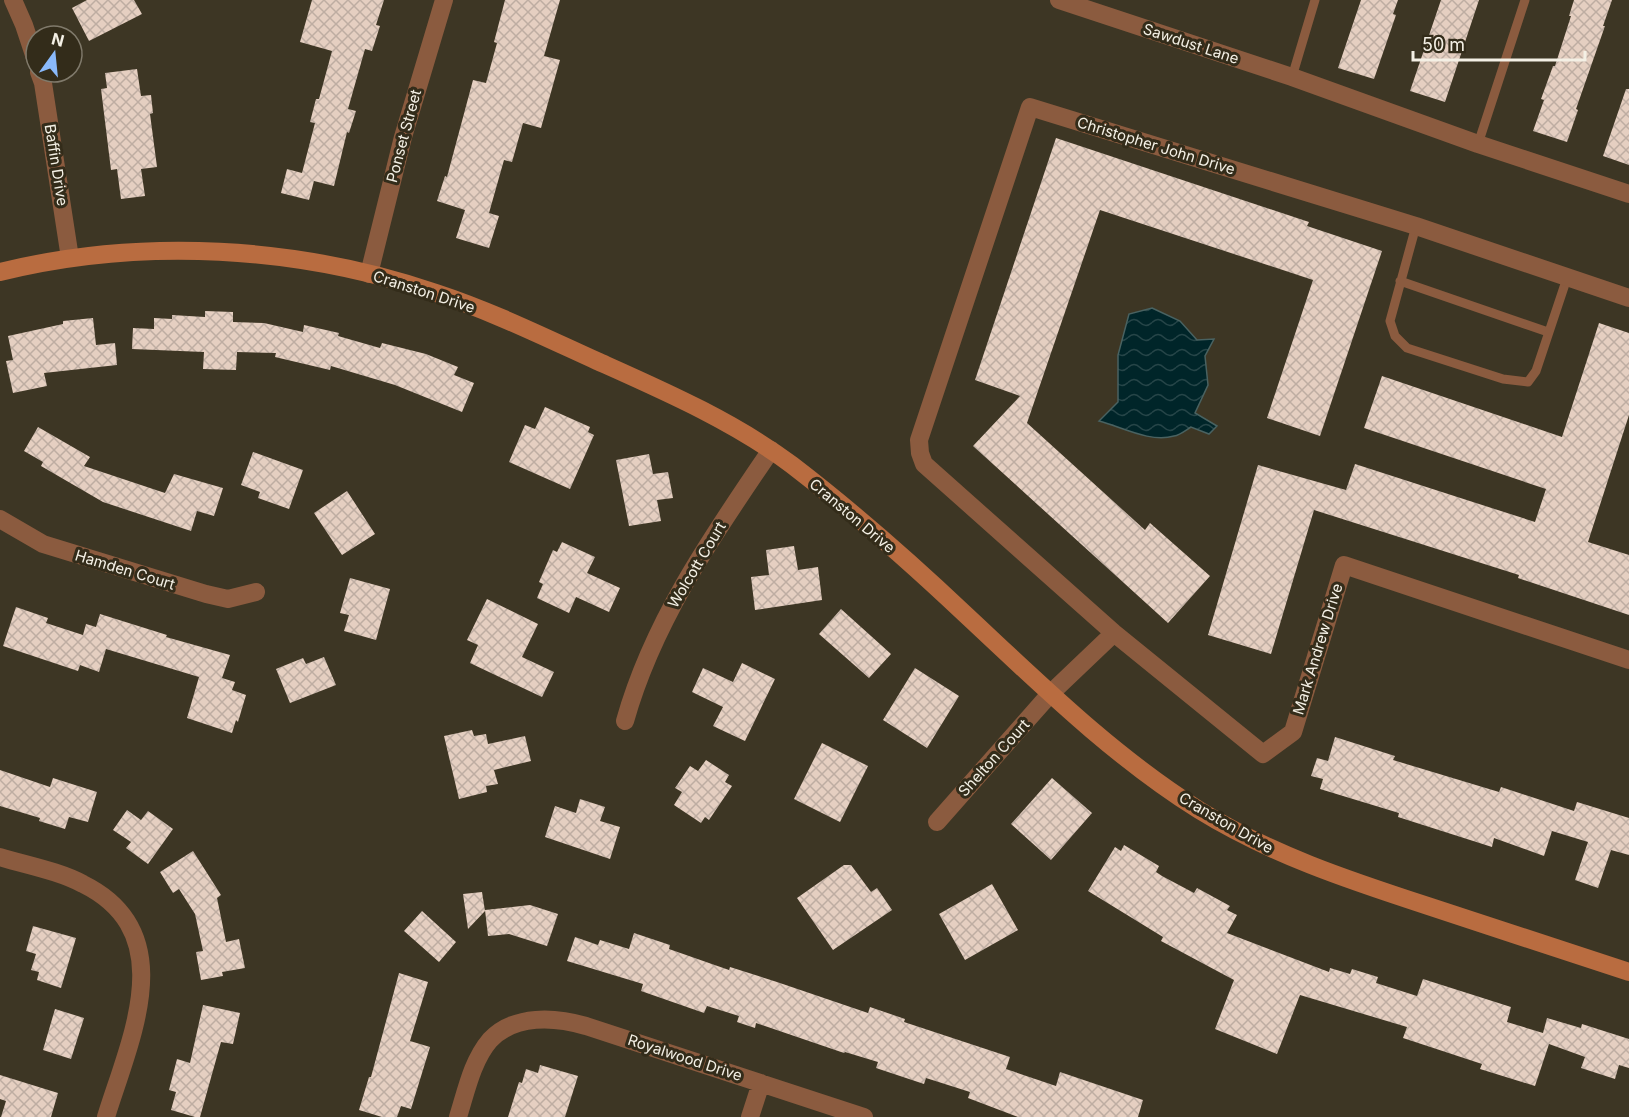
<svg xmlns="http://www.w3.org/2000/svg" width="1629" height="1117" font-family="Inter,sans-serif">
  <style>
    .water { fill: url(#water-waves); stroke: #496261; stroke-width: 1.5 }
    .building { fill: url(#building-cross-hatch) }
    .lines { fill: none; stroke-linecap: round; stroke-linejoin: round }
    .lane { stroke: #8b5b3f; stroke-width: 9 }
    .street { stroke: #8b5b3f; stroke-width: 18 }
    .secondary { stroke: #b96c40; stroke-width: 18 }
    .labels { text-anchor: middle; stroke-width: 6; stroke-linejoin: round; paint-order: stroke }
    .street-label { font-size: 15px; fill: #f4f0e5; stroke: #332c1a }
  </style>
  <defs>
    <pattern id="water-waves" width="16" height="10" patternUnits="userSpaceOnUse" patternTransform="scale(1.5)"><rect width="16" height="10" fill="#002529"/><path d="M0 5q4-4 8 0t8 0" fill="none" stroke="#264548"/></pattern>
    <pattern id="building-cross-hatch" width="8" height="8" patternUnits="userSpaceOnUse" patternTransform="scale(1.5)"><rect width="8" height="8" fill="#e5cfc1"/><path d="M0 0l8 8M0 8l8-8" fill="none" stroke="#beada2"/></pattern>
  </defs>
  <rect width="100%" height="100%" fill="#3d3624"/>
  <path class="water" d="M1152,308L1180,321L1197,340L1214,339L1205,356L1208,385L1195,413L1217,426L1209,434L1191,427C1186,430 1180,435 1174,436C1150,443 1122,427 1099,421L1118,402V355L1129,314Z"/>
  <path class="building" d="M87,0H134L142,14L89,41L72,8Z
    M312,0H384L376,25L380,26L372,51L365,49L348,109L356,111L349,133L347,132L334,186L314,181L309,200L281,193L287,169L302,173L315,123L310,122L316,99H319L332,51L300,42Z
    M505,0H560L544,56L560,60L541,128L523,123L512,162L504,160L489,213L499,216L489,248L456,238L465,210L437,201L445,176L447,177L473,80L486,83L497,43L494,42Z
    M1361,0H1398L1393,14L1396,15L1374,79L1338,68Z
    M1441,0H1479L1445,102L1410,91Z
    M1574,0H1612L1603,26H1605L1576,109L1578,110L1567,142L1533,131L1544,100L1541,99L1553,66H1555L1571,16H1569Z
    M137,69L141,96L151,95L153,113L150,114L157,167L141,169L145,196L121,199L117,169L111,170L101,89L107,88L105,73Z
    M1626,89H1629V165L1603,156Z
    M1056,138L1309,222L1307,226L1382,251L1320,436L1267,418L1313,280L1100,210L1027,423L1145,530L1150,523L1210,576L1168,623L973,446L1020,396L975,380Z
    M205,311L233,312V322L264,323L303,332L304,325L339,333L338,336L380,348L382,343L426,354L458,367L454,375L474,383L462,412L395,385L331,366L330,370L275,357L276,353L237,352L236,370L203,369L204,352L132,349L133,328L154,329V318L172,319V315L205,317Z
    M93,318L96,345L115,343L117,365L44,373L47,386L13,393L6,361L13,360L8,336L63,324V321Z
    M1599,323L1629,333V415L1588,542L1629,555V615L1518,578L1519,575L1314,510L1271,654L1208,635L1258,465L1346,490L1355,464L1535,522L1546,489L1364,428L1382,376L1562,437Z
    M545,407L590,427L588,432L594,435L570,489L509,462L525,425L535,429Z
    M38,427L90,457L84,466L165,493L174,474L223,488L214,516L197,511L191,531L103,502L41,466L43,462L24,451Z
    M253,452L303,470L289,509L258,498L260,492L241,485Z
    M649,454L653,474L668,472L673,498L657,500L661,521L629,526L616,460Z
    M347,491L375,534L342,555L314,513Z
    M562,542L595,557L587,573L620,588L609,612L576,597L569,613L537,598L543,584L539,582L553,550L557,552Z
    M794,546L798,570L818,567L822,600L755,610L751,577L769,575L766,550Z
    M350,578L390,589L376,640L344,631L349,615L340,613Z
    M487,599L538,624L522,657L554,672L542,697L470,663L478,645L467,640Z
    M16,607L48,618L46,623L83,635L86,624L96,627L100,614L167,635L166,637L230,655L222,678L235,682L232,690L246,695L238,722L236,720L232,733L187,718L199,677L106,649L99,672L80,665L78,671L3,646Z
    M841,609L891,654L869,678L819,634Z
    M324,657L336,685L290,703L276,669L303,658L306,664Z
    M742,663L775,679L745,741L713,726L723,707L692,692L703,668L733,682Z
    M915,668L959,696L927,748L883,720Z
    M472,730L474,736L486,734L488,744L525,736L531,761L494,770L498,784L486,786L487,792L459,799L444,736Z
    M1335,737L1395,756L1393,760L1499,792L1501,787L1574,811L1577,802L1629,818V855L1611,850L1598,888L1575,880L1588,842L1552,831L1544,856L1494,838L1492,847L1398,817L1399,813L1320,789L1323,779L1311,776L1317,758L1328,761Z
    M822,743L868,766L840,822L794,799Z
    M706,760L729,775L725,782L732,786L709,820L705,817L701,823L674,805L682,792L675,788L690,766L698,771Z
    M0,770L50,787L53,778L97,792L88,822L69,817L65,829L39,821L40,818L0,806Z
    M1052,778L1092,813L1051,860L1011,824Z
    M580,799L605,807L600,821L620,827L610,859L545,837L555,806L576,813Z
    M127,810L141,820L148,811L173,829L148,864L126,848L131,842L113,830Z
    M1124,845L1159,866L1156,872L1162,876L1194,893L1197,888L1230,906L1227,910L1237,915L1227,933L1329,972L1330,968L1350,974L1352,969L1378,977L1376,983L1417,996L1423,979L1511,1007L1507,1022L1543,1033L1547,1018L1581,1028L1582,1024L1629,1039V1068L1619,1065L1615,1079L1581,1068L1585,1057L1549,1044L1535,1086L1480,1069L1482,1064L1403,1038L1407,1027L1300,995L1277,1054L1215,1029L1234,980L1161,941L1163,937L1088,891L1115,847L1121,851Z
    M193,851L221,895L217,898L226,942L239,939L245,968L222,972L223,976L201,980L196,952L203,951L195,914L179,889L173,893L160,872Z
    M844,865H851L871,892L877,888L892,910L833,950L797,898Z
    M992,884L1018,930L965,960L939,914Z
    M482,892L485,911L468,929L463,894Z
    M530,905L558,914L547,946L509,934L488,936L485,910Z
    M422,911L456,942L439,962L404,931Z
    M33,926L76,938L61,988L37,980L39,972L31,970L36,954L26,951Z
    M634,933L670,945L669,949L729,970L730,967L777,982L868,1013L870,1007L905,1019L904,1022L1010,1057L1006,1069L1056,1086L1060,1072L1143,1100L1138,1117H1018L968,1098L970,1092L926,1078L924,1084L876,1068L878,1062L845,1052L844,1053L756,1023L755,1028L737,1022L739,1016L707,1006L704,1013L641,991L643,984L567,961L575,937L598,945L600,940L629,949Z
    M399,973L428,982L410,1041L430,1047L411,1109L401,1106L397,1117H382L359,1110L369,1077H371Z
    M203,1005L240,1013L233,1044L221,1042L200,1117H195L171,1110L176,1092L169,1090L177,1059L190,1063Z
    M55,1009L84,1018L71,1059L43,1050Z
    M540,1065L578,1076L565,1117H508L519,1082L522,1083L526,1069L538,1073Z
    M0,1075L58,1093L51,1117H1L6,1101L0,1099Z"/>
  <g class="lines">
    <path class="lane" d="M1292,77L1315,0
      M1478,144L1525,0
      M1416,226L1390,321L1395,336L1407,348L1503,379L1528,382L1536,371L1567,278
      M1400,281L1548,332"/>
    <path class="street" d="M13,0L24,25L36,61
      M1059,0L1292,77L1478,144L1629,194
      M39,72L43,83L70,258
      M369,274L403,137L444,0
      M1629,298L1416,226L1030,107L919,440L920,453L924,464L1114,633L1263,754L1293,732L1344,565L1629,660
      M0,519L43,544L206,594L228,599L256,592
      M625,721C653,621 713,535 771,450
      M937,822L1050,694L1114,633
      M0,857C26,865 59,871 83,884C182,933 130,1039 106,1117
      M458,1117C466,1092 472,1061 490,1040C515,1014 555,1017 586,1026L864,1117
      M750,1117L761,1083"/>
    <path class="secondary" d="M0,272C142,237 298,246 436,293C491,311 544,337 597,361C664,391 733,421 792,465C852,511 911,563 966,615C1040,684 1113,756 1199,810C1270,854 1348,880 1428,906C1495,928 1562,950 1629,972"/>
  </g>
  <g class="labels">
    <g class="street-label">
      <text transform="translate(1191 44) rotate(18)" y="5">Sawdust Lane</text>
      <text transform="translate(404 136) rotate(-75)" y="5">Ponset Street</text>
      <text transform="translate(1156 146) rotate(17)" y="5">Christopher John Drive</text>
      <text transform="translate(56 165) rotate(81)" y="5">Baffin Drive</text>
      <text transform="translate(424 292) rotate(18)" y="5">Cranston Drive</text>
      <text transform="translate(852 516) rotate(40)" y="5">Cranston Drive</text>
      <text transform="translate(697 565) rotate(-59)" y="5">Wolcott Court</text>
      <text transform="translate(125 570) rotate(17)" y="5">Hamden Court</text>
      <text transform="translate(1318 649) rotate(-73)" y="5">Mark Andrew Drive</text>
      <text transform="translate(994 758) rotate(-48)" y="5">Shelton Court</text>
      <text transform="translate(1226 823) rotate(30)" y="5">Cranston Drive</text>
      <text transform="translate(685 1058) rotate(18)" y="5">Royalwood Drive</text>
    </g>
  </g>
  <g transform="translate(54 54) rotate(15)"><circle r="28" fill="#332c1a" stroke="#807a6b" stroke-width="1.5"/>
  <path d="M0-4.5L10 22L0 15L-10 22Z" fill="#8abafc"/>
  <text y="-9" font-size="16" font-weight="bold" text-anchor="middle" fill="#f4f0e5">N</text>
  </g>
  <path d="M1413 51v9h172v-9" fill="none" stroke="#f4f0e5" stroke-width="3"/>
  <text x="1422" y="51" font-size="18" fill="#f4f0e5" stroke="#332c1a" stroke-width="4.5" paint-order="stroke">50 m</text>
</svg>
